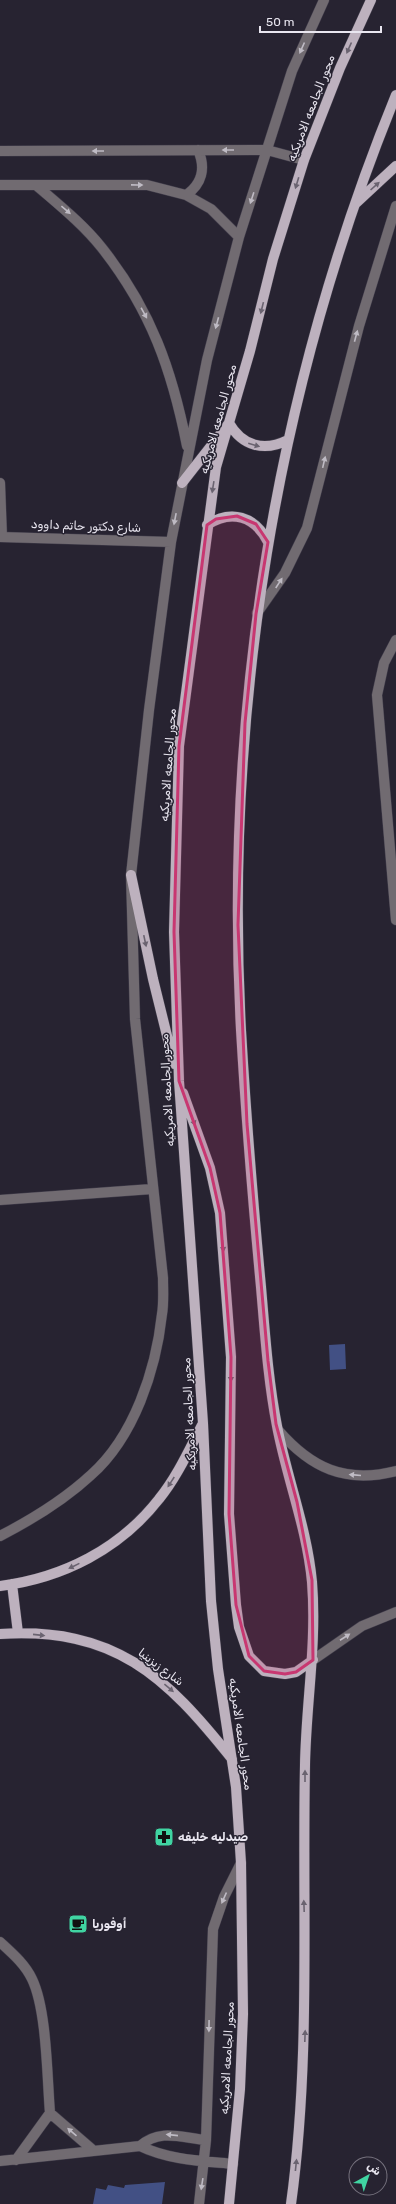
<svg xmlns="http://www.w3.org/2000/svg" width="396" height="2204" font-family="Rubik,Cairo,sans-serif">
  <style>
    .building { fill: #425084 }
    .lines { fill: none; stroke-linecap: round; stroke-linejoin: round }
    .minor-casing { stroke: #423e4c; stroke-width: 11 }
    .major-casing { stroke: #423e4c; stroke-width: 11 }
    .minor { stroke: #716b71; stroke-width: 10 }
    .major { stroke: #bdb1be; stroke-width: 10 }
    .oneway { fill: #bfbbc4 }
    .oneway2 { fill: #6a6370 }
    .marked { fill: #c83771; fill-opacity: 0.2; stroke: #c83771; stroke-width: 3; stroke-linejoin: round }
    .labels { text-anchor: middle; stroke-width: 3; stroke-linejoin: round; paint-order: stroke }
    .street-label { font-size: 12px; fill: #e9e6f0; stroke: #272331 }
    .poi-label { font-size: 12px; font-weight: bold; fill: #e9e6f0; stroke: #272331; text-anchor: start }
  </style>
  <rect width="100%" height="100%" fill="#272331"/>
  <path class="building" d="M345,1344L346,1369L330,1370L329,1345Z
    M165,2182L162,2204H93L96,2188L106,2190L108,2185L124,2188L125,2185Z"/>
  <g class="lines">
    <defs>
      <path id="minor" d="M0,151L267,150L304,160
        M0,185H147L186,195L211,209L239,237
        M36,185C59,205 83,224 102,248C151,310 172,370 187,446
        M186,195C202,184 206,168 198,150
        M0,483L2,537
        M0,537L171,542
        M257,613L285,573L307,528L359,326L396,206
        M396,640L384,663L377,695L396,920
        M0,1200L152,1189
        M278,1430C311,1468 345,1484 396,1471
        M0,1536C33,1519 64,1500 91,1475C134,1437 156,1370 162,1314C164,1303 163,1290 163,1278L135,1019L131,875L149,710L171,542L207,360L239,237L292,71L324,0
        M313,1660L362,1626L396,1612
        M0,1942C12,1953 25,1964 32,1979C47,2010 47,2077 50,2113L16,2160
        M50,2113L94,2151
        M140,2146C160,2128 182,2138 206,2140
        M0,2161L140,2146C169,2160 202,2161 233,2164
        M199,2204L206,2140L213,1929L224,1897L241,1863"/>
      <path id="major" d="M355,204L396,166
        M182,483L229,423C242,446 264,452 288,440
        M207,525C231,509 255,516 268,542
        M131,875L153,979L174,1064
        M183,1093L210,1168L220,1213L231,1357L229,1514L236,1605L239,1627L249,1656L264,1671L285,1674L296,1672L313,1660
        M12,1584L18,1633
        M0,1586C63,1578 120,1549 159,1499C177,1477 189,1450 202,1425
        M0,1634C115,1627 165,1675 232,1759
        M229,2204L240,2089L243,2014L241,1863L236,1787L218,1669L211,1601L203,1423L179,1081L174,932L179,746L216,467L250,351L273,259L304,160L340,68L371,0
        M291,2204C311,2058 302,1911 305,1765C306,1703 317,1644 312,1582C307,1528 287,1479 277,1426C268,1380 265,1333 261,1287C253,1202 246,1116 241,1030C224,711 275,391 396,95"/>
    </defs>
    <use href="#minor" class="minor-casing"/>
    <use href="#major" class="major-casing"/>
    <use href="#minor" class="minor"/>
    <use href="#major" class="major"/>
  </g>
  <defs><path id="oneway-solid" d="M-6-.8H1V-3.2L6.5 0L1 3.2V.8H-6Z"/></defs>
  <g class="oneway">
    <use href="#oneway-solid" transform="translate(302 48) rotate(114)"/>
    <use href="#oneway-solid" transform="translate(228 150) rotate(180)"/>
    <use href="#oneway-solid" transform="translate(98 151) rotate(180)"/>
    <use href="#oneway-solid" transform="translate(137 185) rotate(1)"/>
    <use href="#oneway-solid" transform="translate(252 198) rotate(108)"/>
    <use href="#oneway-solid" transform="translate(66 210) rotate(40)"/>
    <use href="#oneway-solid" transform="translate(144 313) rotate(61)"/>
    <use href="#oneway-solid" transform="translate(217 323) rotate(105)"/>
    <use href="#oneway-solid" transform="translate(356 336) rotate(-75)"/>
    <use href="#oneway-solid" transform="translate(324 462) rotate(-77)"/>
    <use href="#oneway-solid" transform="translate(175 519) rotate(101)"/>
    <use href="#oneway-solid" transform="translate(279 583) rotate(-57)"/>
    <use href="#oneway-solid" transform="translate(355 1475) rotate(-175)"/>
    <use href="#oneway-solid" transform="translate(345 1637) rotate(-33)"/>
    <use href="#oneway-solid" transform="translate(224 1898) rotate(114)"/>
    <use href="#oneway-solid" transform="translate(209 2026) rotate(91)"/>
    <use href="#oneway-solid" transform="translate(72 2132) rotate(-139)"/>
    <use href="#oneway-solid" transform="translate(172 2135) rotate(-174)"/>
    <use href="#oneway-solid" transform="translate(202 2184) rotate(99)"/>
  </g>
  <g class="oneway2">
    <use href="#oneway-solid" transform="translate(349 48) rotate(114)"/>
    <use href="#oneway-solid" transform="translate(297 183) rotate(107)"/>
    <use href="#oneway-solid" transform="translate(375 186) rotate(-42)"/>
    <use href="#oneway-solid" transform="translate(262 308) rotate(104)"/>
    <use href="#oneway-solid" transform="translate(254 445) rotate(16)"/>
    <use href="#oneway-solid" transform="translate(213 487) rotate(99)"/>
    <use href="#oneway-solid" transform="translate(145 941) rotate(78)"/>
    <use href="#oneway-solid" transform="translate(193 1120) rotate(70)"/>
    <use href="#oneway-solid" transform="translate(223 1246) rotate(85)"/>
    <use href="#oneway-solid" transform="translate(231 1376) rotate(91)"/>
    <use href="#oneway-solid" transform="translate(171 1482) rotate(123)"/>
    <use href="#oneway-solid" transform="translate(74 1566) rotate(154)"/>
    <use href="#oneway-solid" transform="translate(39 1635) rotate(6)"/>
    <use href="#oneway-solid" transform="translate(169 1688) rotate(40)"/>
    <use href="#oneway-solid" transform="translate(305 1776) rotate(-90)"/>
    <use href="#oneway-solid" transform="translate(304 1906) rotate(-92)"/>
    <use href="#oneway-solid" transform="translate(305 2036) rotate(-88)"/>
    <use href="#oneway-solid" transform="translate(296 2165) rotate(-84)"/>
  </g>
  <path class="marked" d="M237,516L256,524L268,542L256,614L245,723L238,925L247,1124L268,1361L276,1424L297,1502L312,1580L313,1660L296,1672L285,1674L264,1671L249,1656L236,1605L229,1514L231,1357L220,1213L210,1168L179,1081L174,932L179,746L207,525L216,519Z"/>
  <defs>
    <symbol id="pharmacy-square" viewBox="-11 -11 22 22"><rect x="-9" y="-9" width="18" height="18" rx="4" fill="#40d4a2" stroke="#272331"/><path d="M-2-6h4v4h4v4h-4v4h-4v-4h-4v-4h4Z" fill="#111"/></symbol>
    <symbol id="cafe-square" viewBox="-11 -11 22 22"><rect x="-9" y="-9" width="18" height="18" rx="4" fill="#40d4a2" stroke="#272331"/><path d="M-5.5-4.5H6V0H3Q3 3.5 0 3.5H-2.5Q-5.5 3.5-5.5 0ZM3-3.2v2h1.7v-2ZM-6 4.5H4V6H-6Z" fill="#111"/></symbol>
  </defs>
  <g fill-rule="evenodd">
    <use href="#pharmacy-square" x="153" y="1826" width="22" height="22"/>
    <use href="#cafe-square" x="67" y="1913" width="22" height="22"/>
  </g>
  <g class="labels">
    <g class="street-label">
      <text transform="translate(311 108) rotate(-69)" y="4">محور الجامعه الامريكيه</text>
      <text transform="translate(218 419) rotate(-75)" y="4">محور الجامعه الامريكيه</text>
      <text transform="translate(86 526) rotate(2)" y="4">شارع دكتور حاتم داوود</text>
      <text transform="translate(168 765) rotate(-86)" y="4">محور الجامعه الامريكيه</text>
      <text transform="translate(167 1090) rotate(-93)" y="4">محور الجامعه الامريكيه</text>
      <text transform="translate(189 1414) rotate(-93)" y="4">محور الجامعه الامريكيه</text>
      <text transform="translate(161 1667) rotate(37)" y="4">شارع زيزينيا</text>
      <text transform="translate(241 1734) rotate(82)" y="4">محور الجامعه الامريكيه</text>
      <text transform="translate(227 2058) rotate(-87)" y="4">محور الجامعه الامريكيه</text>
    </g>
    <g class="poi-label">
      <text x="178" y="1841">صيدليه خليفه</text>
      <text x="92" y="1928">أوفوريا</text>
    </g>
  </g>
  <g transform="translate(368 2176) rotate(40)"><circle r="19" fill="#272331" stroke="#75717d"/>
  <path d="M0-3L7 15L0 10L-7 15Z" fill="#40d4a2"/>
  <text y="-6" font-size="11" font-weight="bold" text-anchor="middle" fill="#e9e6f0">ش</text>
  </g>
  <path d="M260 26v6h121v-6" fill="none" stroke="#e9e6f0" stroke-width="2"/>
  <text x="266" y="26" font-size="12" fill="#e9e6f0" stroke="#272331" stroke-width="3" paint-order="stroke">50 m</text>
</svg>
